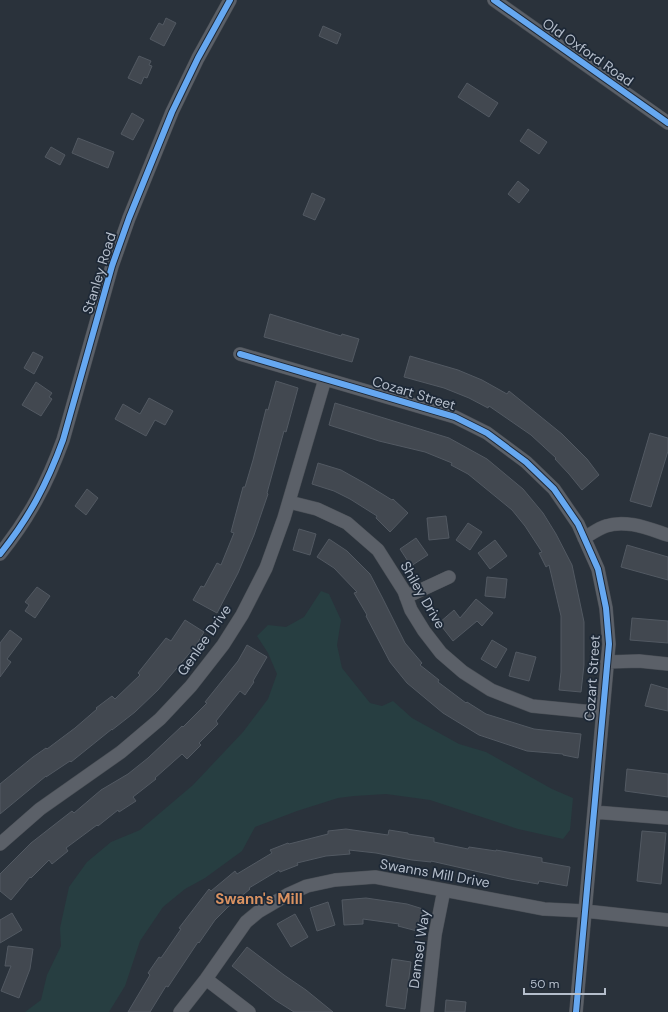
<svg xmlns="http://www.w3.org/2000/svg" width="668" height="1012" font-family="'DM Sans',sans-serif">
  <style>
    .green { fill: #273e41 }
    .building { fill: #424850; stroke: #525962 }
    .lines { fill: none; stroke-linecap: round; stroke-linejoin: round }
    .minor-casing { stroke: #494e55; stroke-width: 14 }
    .minor { stroke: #5b6068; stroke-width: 13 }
    .cycleway-casing { stroke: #1d2836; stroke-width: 8 }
    .cycleway { stroke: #66a8f1; stroke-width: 6 }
    .labels { text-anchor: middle; stroke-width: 3.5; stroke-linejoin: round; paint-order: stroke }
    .street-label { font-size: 14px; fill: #b5becb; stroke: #1d2836 }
    .neighbourhood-label { font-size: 15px; font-weight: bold; fill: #da9261; stroke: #1d2836 }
  </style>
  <rect width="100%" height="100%" fill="#2a323b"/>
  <path class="green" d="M321,591L329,594L341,620L337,645L342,668L370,703L382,706L393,701L412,718L459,744L486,752L552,789L573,798L570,830L563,839L518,829L430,800L386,794L354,796L338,798L297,811L255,827L242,851L205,878L185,889L163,907L140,941L125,986L109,1012H25L41,1000L47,975L61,946L60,928L69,887L87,862L111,842L140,830L193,785L243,732L268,699L277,674L268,653L257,636L268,625L286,627L304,617Z"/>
  <path class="building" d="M166,18L176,23L164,46L150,39L159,23L163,25Z
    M323,26L341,34L337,44L319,36Z
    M139,56L151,61L149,65L152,66L147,78L144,77L141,84L128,78Z
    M467,83L498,103L489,117L458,97Z
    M132,113L144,120L133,140L121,134Z
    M528,129L547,142L539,154L520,141Z
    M78,138L114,152L108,168L72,153Z
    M51,147L65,155L60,165L45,157Z
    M518,181L529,190L519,203L508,194Z
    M312,193L325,199L315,220L303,215Z
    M270,314L341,336L342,334L359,339L352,362L264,337Z
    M33,352L43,357L34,374L24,368Z
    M410,356L458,370L482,380L507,394L509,391L562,434L587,459L599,475L582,490L569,474L555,459L556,458L531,435L489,406L488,408L469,398L444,388L404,377Z
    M276,381L298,388L286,432L284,431L267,493L268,494L254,535L238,573L217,613L193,600L201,586L204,587L217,563L221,565L234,533L231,532L243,487H245L253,460L266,409L268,410Z
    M36,382L52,393L49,397L52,399L41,416L22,405Z
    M149,398L173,411L165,425L155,420L146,436L115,419L123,404L140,414Z
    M335,403L449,438L487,459L523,489L543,513L556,534L572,565L584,622V665L581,692L559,690L561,672V616L549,565L546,567L539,553L542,552L525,526L512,510L468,474L451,465L452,463L425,452L379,441L329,425Z
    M650,433L668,438V451L651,507L630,501Z
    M318,463L341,470L366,484L392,500L393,499L408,513L390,532L376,518L377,516L350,499L334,491L312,484Z
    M87,489L98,498L86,515L75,506Z
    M446,516L449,538L429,540L427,518Z
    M468,523L482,532L470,550L456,540Z
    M299,529L316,534L310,555L293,550Z
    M416,538L428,555L411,566L400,549Z
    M329,539L347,551L370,574L382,597L405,643L422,663L420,665L439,680L438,682L466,703L467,702L486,714L534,729L581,734L578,758L563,755V754L527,751L479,735L443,713L407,683L390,662L366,616L367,615L354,593L357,592L334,568L317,557Z
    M495,540L507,556L490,569L478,553Z
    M627,545L668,557V580L621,567Z
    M487,577L507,579L505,598L485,596Z
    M37,587L50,596L35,618L25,611L29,605L25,602Z
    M476,599L493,613L482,626L477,621L453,641L439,623L454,610L460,618Z
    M632,618L668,621V643L630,640Z
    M185,620L204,632L195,647L158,690L135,712L112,730V729L71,762L70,761L46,777V776L0,814V784L33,757L46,748L47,749L75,728L97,709L96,708L112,696L115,699L140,675L138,673L166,638L171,641Z
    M10,630L22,639L7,659L11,662L0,677V643Z
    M492,640L507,649L496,668L481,659Z
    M247,645L267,657L253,681L254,682L245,695L240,691L216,721L218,724L199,743L201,745L187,759L182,754L155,778L156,779L133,797L136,801L119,812L118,810L98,826L97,825L66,848L68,851L52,864L49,860L31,878L30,877L11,900L0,891V874L31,843L72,811L74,813L101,790L128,774L148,758L182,726L183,727L207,703L205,702L238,661Z
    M516,652L536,657L529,681L509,676Z
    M651,684L668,689V711L645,706Z
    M627,769L668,774V797L625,791Z
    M346,829L388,835L389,830L408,833V834L434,838V842L468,849L469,847L496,851V850L542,858V862L570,867L567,886L539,881L538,884L510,879L431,861V862L412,860L376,853L349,850L350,854L326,856L297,863L298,865L280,872L279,870L249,888L250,889L228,907L215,920L199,943L198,942L168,987L166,986L150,1012H128L150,975L148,973L159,957L161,958L181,929L179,928L209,889L211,891L235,871L237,874L272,853L270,850L288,843L289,844L328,834V831Z
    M642,831L666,833L661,884L637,881Z
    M366,898L407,904L423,909L417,931L398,926L399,924L363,919V924L344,925L342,900Z
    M328,902L335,925L317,931L310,908Z
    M12,913L22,930L0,943V920Z
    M295,914L308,937L291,947L277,924Z
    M8,946L33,949L30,969L19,998L1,991L11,966H5Z
    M247,947L284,975L306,990L333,1012H294L275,1000L232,966Z
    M392,959L411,962L405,1009L386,1006Z
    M446,1000L466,1002L465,1012H445Z"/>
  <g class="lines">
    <defs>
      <path id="minor" d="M494,0L668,123
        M240,354L455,417L487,433L526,462L554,489L578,524L598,569L606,608L609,644L576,1012
        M289,502L317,509L347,523L378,550L404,591L411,610L424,631L441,653L463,672L491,690L532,706L603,713
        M584,538C591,534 599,528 606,526C626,519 649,529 668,535
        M0,554C29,518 47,484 63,440L112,266L129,218L172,112L198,58L230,0
        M406,597L449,577
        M607,662L639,661L668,664
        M594,812L668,818
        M0,844L40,809L121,752L160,719L191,686L223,645L242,615L266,568L284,518L325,379
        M206,979L249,1012
        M180,1012L206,979L246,922L258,912L287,895L307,886L335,880L375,877L544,909L585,911L668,920
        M427,1012L435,935L444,890"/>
    </defs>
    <use href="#minor" class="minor-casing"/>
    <use href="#minor" class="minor"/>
    <defs>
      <path id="cycleway" d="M494,0L668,123
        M240,354L455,417L487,433L526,462L554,489L578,524L598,569L606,608L609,644L576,1012
        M0,554C29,518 47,484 63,440L112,266L129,218L172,112L198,58L230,0"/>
    </defs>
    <use href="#cycleway" class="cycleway-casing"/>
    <use href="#cycleway" class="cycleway"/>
  </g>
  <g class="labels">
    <g class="street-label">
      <text transform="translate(588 52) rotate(35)" y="5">Old Oxford Road</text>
      <text transform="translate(99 273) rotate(-73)" y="5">Stanley Road</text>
      <text transform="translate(414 393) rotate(17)" y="5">Cozart Street</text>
      <text transform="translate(423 595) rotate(60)" y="5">Shiley Drive</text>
      <text transform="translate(204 640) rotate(-55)" y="5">Genlee Drive</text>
      <text transform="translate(592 678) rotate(-86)" y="5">Cozart Street</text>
      <text transform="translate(435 873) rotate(10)" y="5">Swanns Mill Drive</text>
      <text transform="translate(419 949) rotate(-82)" y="5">Damsel Way</text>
    </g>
    <g class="neighbourhood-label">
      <text x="259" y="904">Swann's Mill</text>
    </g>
  </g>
  <path d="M524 988v6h81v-6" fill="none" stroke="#b5becb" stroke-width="2"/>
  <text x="530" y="988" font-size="12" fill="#b5becb" stroke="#1d2836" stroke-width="3" paint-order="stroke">50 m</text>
</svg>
